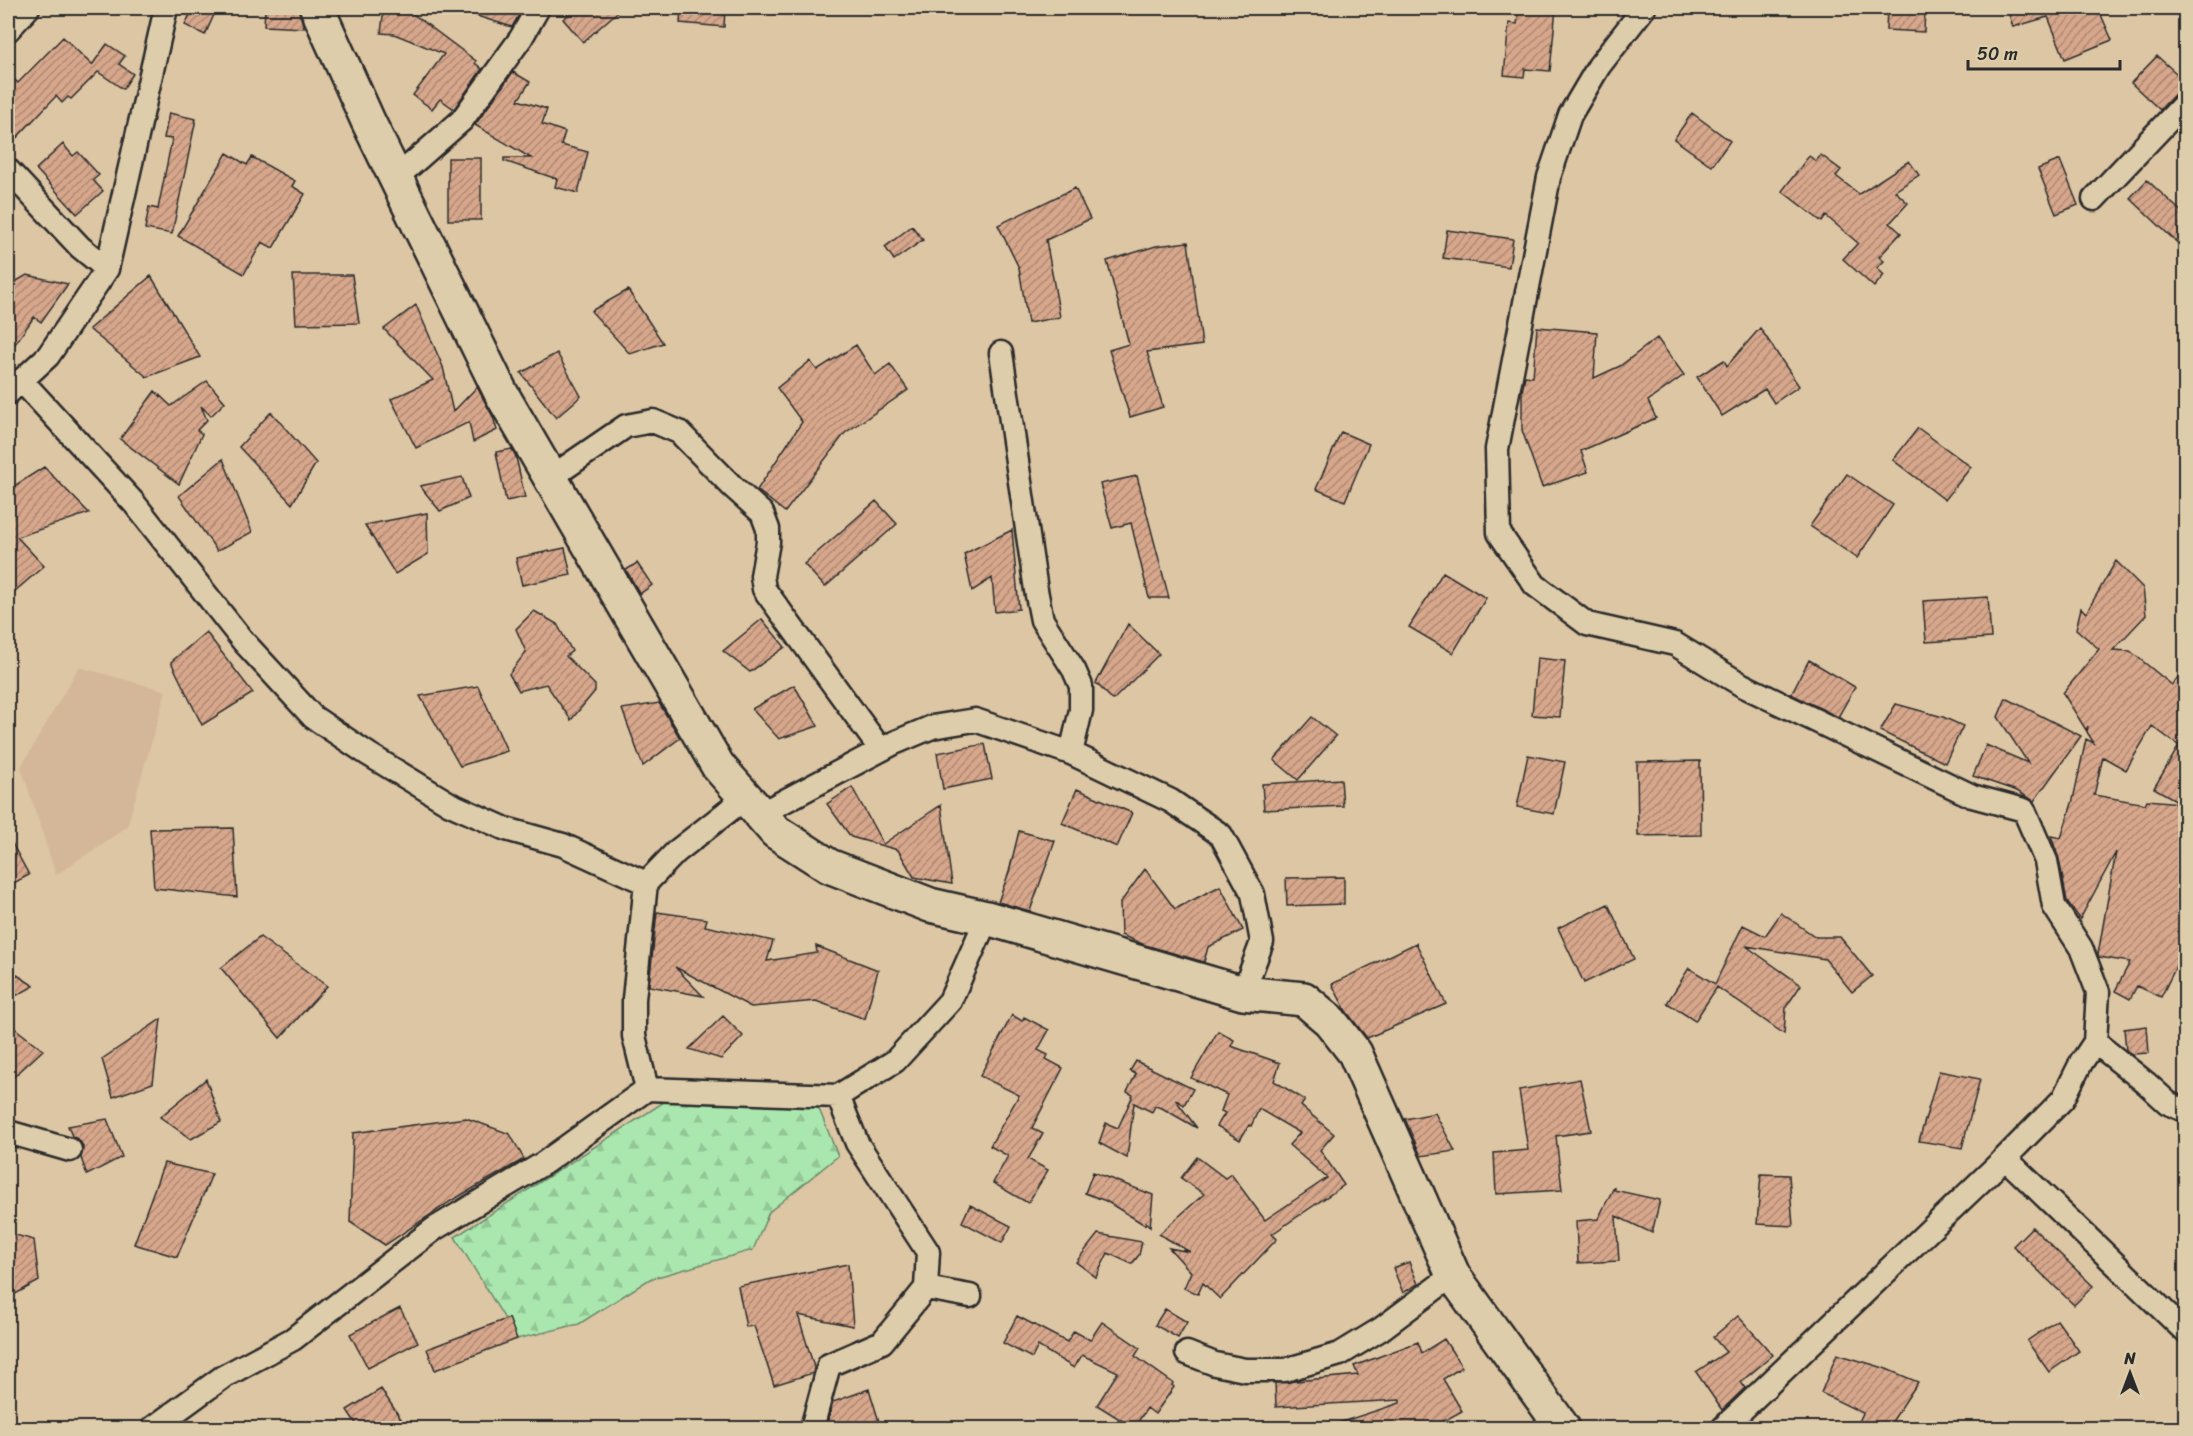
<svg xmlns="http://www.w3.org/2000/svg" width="2193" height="1436" font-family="Sriracha,sans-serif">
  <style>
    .built { fill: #d4b798 }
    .forest { fill: url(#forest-firs); stroke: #6a896c; stroke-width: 1.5 }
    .building { fill: url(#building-hatch); stroke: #2b2b2b; stroke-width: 1.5; fill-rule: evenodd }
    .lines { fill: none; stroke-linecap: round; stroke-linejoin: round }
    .street-casing { stroke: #2b2b2b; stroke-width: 27 }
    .secondary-casing { stroke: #2b2b2b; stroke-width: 38 }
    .street { stroke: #decdaa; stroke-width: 22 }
    .secondary { stroke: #decdaa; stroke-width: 33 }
  </style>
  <defs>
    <pattern id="forest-firs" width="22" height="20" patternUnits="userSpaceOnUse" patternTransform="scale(1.5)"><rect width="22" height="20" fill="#aae7ae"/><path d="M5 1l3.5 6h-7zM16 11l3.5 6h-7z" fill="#92c696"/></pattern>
    <pattern id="building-hatch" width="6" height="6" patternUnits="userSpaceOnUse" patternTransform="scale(1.5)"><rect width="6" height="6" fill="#d7a78c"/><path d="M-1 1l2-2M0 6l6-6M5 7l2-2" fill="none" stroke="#af8873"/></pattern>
  </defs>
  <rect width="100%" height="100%" fill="#ddc6a4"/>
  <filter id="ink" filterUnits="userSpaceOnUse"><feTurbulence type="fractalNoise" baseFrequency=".0167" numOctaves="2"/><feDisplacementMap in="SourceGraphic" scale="12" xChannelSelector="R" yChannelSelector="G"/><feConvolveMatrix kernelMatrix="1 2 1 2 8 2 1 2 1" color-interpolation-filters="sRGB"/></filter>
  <g filter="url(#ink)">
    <path class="built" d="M79,667L166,691L127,827L56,875L21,767Z"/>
    <path class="forest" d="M664,1102L817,1104L838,1156L769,1212L753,1250L650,1279L579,1324L517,1339L455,1237Z"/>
    <path class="building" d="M193,8H217L205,35L185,25Z
      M265,8H298L304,28L264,26Z
      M384,8H405L476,61L475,63L482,69L454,109L440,99L432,109L413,95L444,54L394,34L381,33Z
      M462,8H523L512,27L461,11Z
      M576,8H622L583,42L563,19Z
      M681,8H725L724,27L680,23Z
      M1519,8H1556L1550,71L1525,69L1524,77L1504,75L1509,23L1517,24Z
      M1887,8H1925L1924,32L1886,30Z
      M2007,8H2098L2112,40L2065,59L2048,17L2013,27Z
      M63,37L92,65L107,44L125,56L119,64L133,74L123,89L98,72L71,99L68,97L62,103L56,96L8,147V73L18,83Z
      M2157,56L2186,82V89L2176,93L2160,110L2131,83Z
      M513,72L530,82L518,100L547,109L542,124L565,132L561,145L588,152L578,193L555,187L557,179L504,161V158H531L475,125Z
      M169,113L196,119L172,234L145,229L149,207L158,209L172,139L164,138Z
      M1692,113L1730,141L1712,166L1674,139Z
      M63,144L73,156L78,152L99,175L93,180L103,191L77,214L36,169Z
      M227,153L247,165L252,157L295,181L292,186L305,194L273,248L262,242L244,274L178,236Z
      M1821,155L1841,170L1836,176L1859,194L1909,161L1919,175L1895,191L1908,203L1890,223L1901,233L1879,257L1884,261L1877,268L1884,275L1874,287L1843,259L1858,243L1826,216L1822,222L1782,191L1809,156L1816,161Z
      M448,158H481V220H448Z
      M2060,160L2078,205L2056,214L2038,169Z
      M2147,180L2186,216V251L2130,198Z
      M1075,188L1090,219L1046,240L1060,317L1028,323L1019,268L998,225Z
      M912,226L923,240L894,260L885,247Z
      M1447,230L1513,239L1509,267L1443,258Z
      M1188,242L1202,345L1147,352L1163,407L1130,417L1109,350L1129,344L1107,261L1156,246Z
      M27,275L68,284L41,322L34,317L8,354V286Z
      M293,275H352L359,323L296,324Z
      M151,276L200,357L147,377L89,329Z
      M628,290L663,343L630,354L591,311Z
      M416,305L443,367L453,412L477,387L493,417L497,430L473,442L469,422L416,448L391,399L433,380L384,329Z
      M1537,327L1597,332L1594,378L1620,366L1657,338L1684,375L1648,401L1656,418L1581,451L1588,472L1542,487L1522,430V392L1525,376L1533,377Z
      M1760,328L1799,386L1774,403L1765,389L1722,416L1697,377L1724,360L1727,366Z
      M856,345L875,375L890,364L908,390L845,433L785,512L757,490L802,422L777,388L810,361L817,370Z
      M557,353L581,396L556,418L521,373Z
      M207,381L225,402L211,416L201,406L207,420L197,430L202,434L179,484L120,439L155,391L171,406Z
      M271,412L316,463L292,504L239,447Z
      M1918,428L1971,467L1945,500L1893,460Z
      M1341,432L1369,444L1345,501L1316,489Z
      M512,449L516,457L525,497L506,501L496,452Z
      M223,459L252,532L217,551L179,496Z
      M44,467L89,513L17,537L44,566L8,597V490Z
      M1847,474L1893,505L1857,558L1810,526Z
      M1137,476L1169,598H1149L1131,523L1112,528L1100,484Z
      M462,477L469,498L440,511L420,486Z
      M876,501L897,524L825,587L804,564Z
      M427,513L428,554L395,574L365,525Z
      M1012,530L1019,609L995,612L992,578L972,591L964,554Z
      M565,548L571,575L522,585L516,558Z
      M2116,561L2143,588L2146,615L2113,650L2130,651L2172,685L2186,667V946L2161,997L2137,986L2130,999L2115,991L2130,962L2099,957L2098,954L2116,852L2080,919L2067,901L2059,859L2051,836L2061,838L2073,800L2086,739L2094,743L2087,732L2088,726L2086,730L2063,693L2099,649L2076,629L2081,608L2086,613ZM2152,726L2179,746L2154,788L2181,803L2147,800L2145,804L2094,795L2103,757L2126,770Z
      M637,563L652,585L640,594L626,570Z
      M1443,572L1486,598L1453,653L1409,627Z
      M1988,597L1991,638L1926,642L1923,601Z
      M534,611L557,624L572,651L566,656L595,685V691L571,720L546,684L519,691L509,674L526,652L516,629Z
      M762,619L785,647L750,672L723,651Z
      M1128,624L1159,654L1113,700L1096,683Z
      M206,632L253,693L202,725L171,662Z
      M1537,658L1565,661L1560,717L1532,715Z
      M1809,660L1855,687L1838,717L1791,694Z
      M794,685L818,726L779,739L752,709Z
      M478,686L507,751L460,766L420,696Z
      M2006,698L2081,736L2034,801L2017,791L1973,776L1986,745L2028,763L1998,717Z
      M659,703L680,738L643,766L622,709Z
      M1896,704L1943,717L1963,726L1945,763L1880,731Z
      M1312,717L1336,736L1298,780L1274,760Z
      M985,744L992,779L943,789L937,753Z
      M1528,755L1565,762L1554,814L1517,807Z
      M1700,761L1701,835L1638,836L1637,762Z
      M1341,779L1343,806L1264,810L1262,784Z
      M852,787L883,844L941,805L952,884L914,877L898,850L851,837L827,804Z
      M1077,789L1132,813L1117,847L1062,823Z
      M233,828L237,897L154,888L150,829Z
      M1019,831L1055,841L1030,911L998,902L1009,872Z
      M8,836L29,875L8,886Z
      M1145,869L1175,909L1220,886L1243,930L1208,947L1204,962L1145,945L1121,935L1120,903Z
      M1344,877V904L1287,906L1286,878Z
      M1608,904L1634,959L1584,983L1558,928Z
      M657,912L707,919L705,926L773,941L767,961L817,953L816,946L878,970L865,1019L816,1001L751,1007L675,967L703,996L649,986Z
      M1781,913L1816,937H1840L1872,976L1852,992L1825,959L1746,946L1801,985L1786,1007L1784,1034L1717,987L1695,1021L1667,1003L1689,968L1715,984L1743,925L1765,936Z
      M260,937L327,986L280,1038L221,968Z
      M1416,943L1446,1004L1367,1038L1346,1011L1332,984Z
      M8,969L34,986L8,1000Z
      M1012,1015L1022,1021L1024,1017L1049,1030L1038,1050L1048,1055L1046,1059L1063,1068L1032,1128L1043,1134L1028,1159L1048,1170L1028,1203L993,1183L1008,1156L990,1146L1019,1095L980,1076Z
      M723,1016L743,1036L721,1059L689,1049Z
      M161,1019L153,1083L113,1097L102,1059Z
      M8,1023L43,1050L8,1082Z
      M2147,1026L2149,1053L2132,1054L2126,1050L2124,1029Z
      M1218,1031L1234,1040L1231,1046L1280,1063L1274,1081L1305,1100L1301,1106L1334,1134L1320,1150L1344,1185L1272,1234L1277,1239L1220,1299L1203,1283L1198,1294L1184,1288L1191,1272L1169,1248L1190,1252L1159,1234L1204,1194L1181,1178L1197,1157L1225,1178L1231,1174L1265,1220L1327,1178L1289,1145L1300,1133L1259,1109L1251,1126L1249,1125L1240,1140L1217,1126L1225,1113L1221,1111L1227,1095L1191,1078Z
      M1136,1061L1193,1089L1184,1105L1175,1099L1197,1128L1162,1108L1155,1106L1152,1112L1134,1103L1127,1158L1099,1143L1106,1123L1118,1128L1133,1095L1127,1092L1136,1074L1130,1071Z
      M1939,1071L1980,1079L1962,1148L1919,1141Z
      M206,1079L221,1122L191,1139L160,1117Z
      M1580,1079L1591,1131L1556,1136L1562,1190L1496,1194L1494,1153L1528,1150L1519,1090Z
      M1435,1113L1455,1151L1421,1156L1405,1119Z
      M466,1118L510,1134L524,1159L451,1201L385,1245L350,1222L353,1133Z
      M107,1119L122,1157L87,1175L81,1158L83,1146L79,1140L72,1136L68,1126Z
      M164,1163L212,1174L177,1257L134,1244Z
      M1093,1172L1153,1195L1150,1227L1146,1222L1145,1225L1106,1201L1085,1193Z
      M1761,1174L1789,1175L1793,1226L1757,1224Z
      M1614,1187V1190L1660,1200L1652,1233L1616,1216L1619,1261L1578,1263L1576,1221L1598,1219Z
      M970,1205L1011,1226L1002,1243L962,1222Z
      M2032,1227L2093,1286L2074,1305L2013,1246Z
      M8,1233L34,1240L39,1281L8,1298Z
      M1098,1234L1142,1242L1139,1255L1132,1264L1108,1253L1096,1277L1076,1262Z
      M1409,1262L1418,1284L1403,1293L1393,1268Z
      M848,1264L853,1326L798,1315L814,1367L813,1373L774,1385L754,1326L746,1327L738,1286Z
      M400,1308L418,1342L368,1368L350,1334Z
      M1165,1309L1187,1322L1178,1338L1155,1325Z
      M1017,1316L1067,1342L1074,1331L1090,1340L1102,1322L1140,1348L1135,1356L1173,1383L1172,1385L1174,1387L1155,1414L1147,1408L1134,1428L1097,1405L1118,1372L1082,1355L1074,1368L1038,1346L1032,1358L1003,1343Z
      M1738,1316L1773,1355L1741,1382L1745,1388L1722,1410L1696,1372L1726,1352L1713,1337Z
      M509,1318L517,1339L435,1370L427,1349Z
      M2057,1320L2079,1351L2049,1372L2027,1341Z
      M1444,1339L1462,1367L1443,1379L1462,1411L1431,1428H1332V1425L1400,1403V1400L1276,1407L1275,1383L1358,1375L1354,1366L1418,1342L1422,1353Z
      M1837,1354L1884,1368L1918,1382L1888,1428L1858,1424L1863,1413L1821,1393Z
      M381,1389L407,1428H359L347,1410Z
      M869,1389L881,1428H832L828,1420L833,1402Z"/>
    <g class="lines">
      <defs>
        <path id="street" d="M1644,8L1599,66L1570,115L1549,177L1497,449L1499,533L1535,585L1587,624L1675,644L1742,685L1972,796L2024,810L2046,861L2054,906L2081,948L2098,992L2095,1042L2081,1063L2063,1099L2005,1158L1723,1428
          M8,30L28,8
          M8,170L80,247L107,269
          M396,178L462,120L521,38L538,8
          M2094,199L2186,102
          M1001,353L1036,590L1042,620L1074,670L1081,686V710L1071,753
          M21,380L134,503L243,641L313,717L368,754L450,804L506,829L563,845L646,883
          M8,393L48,356L107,269L166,8
          M550,478L626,426L653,421L679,432L732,486L762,513L768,529V542L762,576L764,589L881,750
          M760,814L894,743L932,727L975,720L1071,753L1171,801L1221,835L1253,894L1262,942L1243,993
          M2095,1042L2146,1083L2168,1103L2186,1111
          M647,1089L634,1036V999L646,883L676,852L745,798
          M8,1132L70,1150
          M2005,1158L2186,1332
          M926,1288L970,1296
          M1187,1353L1215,1364L1245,1370H1285L1340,1354L1381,1329L1453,1275
          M153,1428L223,1377L293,1339L434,1229L544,1163L647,1089L838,1096L895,1061L950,1001L987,918
          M812,1428L829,1365L882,1342L926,1288L928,1252L857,1143L838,1096"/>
        <path id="secondary" d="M317,8L368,121L501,393L718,766L776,832L829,866L930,905L987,918L1243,993L1304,999L1330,1021L1355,1053L1453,1275L1563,1428"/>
      </defs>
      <use href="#street" class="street-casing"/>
      <use href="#secondary" class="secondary-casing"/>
      <use href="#street" class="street"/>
      <use href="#secondary" class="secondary"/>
    </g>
  </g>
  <rect width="2193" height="1436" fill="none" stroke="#decdaa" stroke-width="30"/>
  <rect x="15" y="15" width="2163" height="1406" fill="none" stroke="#2b2b2b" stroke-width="2" filter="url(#ink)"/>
  <g transform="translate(2130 1373)" stroke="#decdaa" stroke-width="4.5" paint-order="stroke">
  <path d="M0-4.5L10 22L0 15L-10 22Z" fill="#2b2b2b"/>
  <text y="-9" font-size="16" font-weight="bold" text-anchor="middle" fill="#2b2b2b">N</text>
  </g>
  <path d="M1968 60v9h152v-9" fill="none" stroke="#2b2b2b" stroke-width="3"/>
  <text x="1977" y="60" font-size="18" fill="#2b2b2b" stroke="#decdaa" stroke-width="4.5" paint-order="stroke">50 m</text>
</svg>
